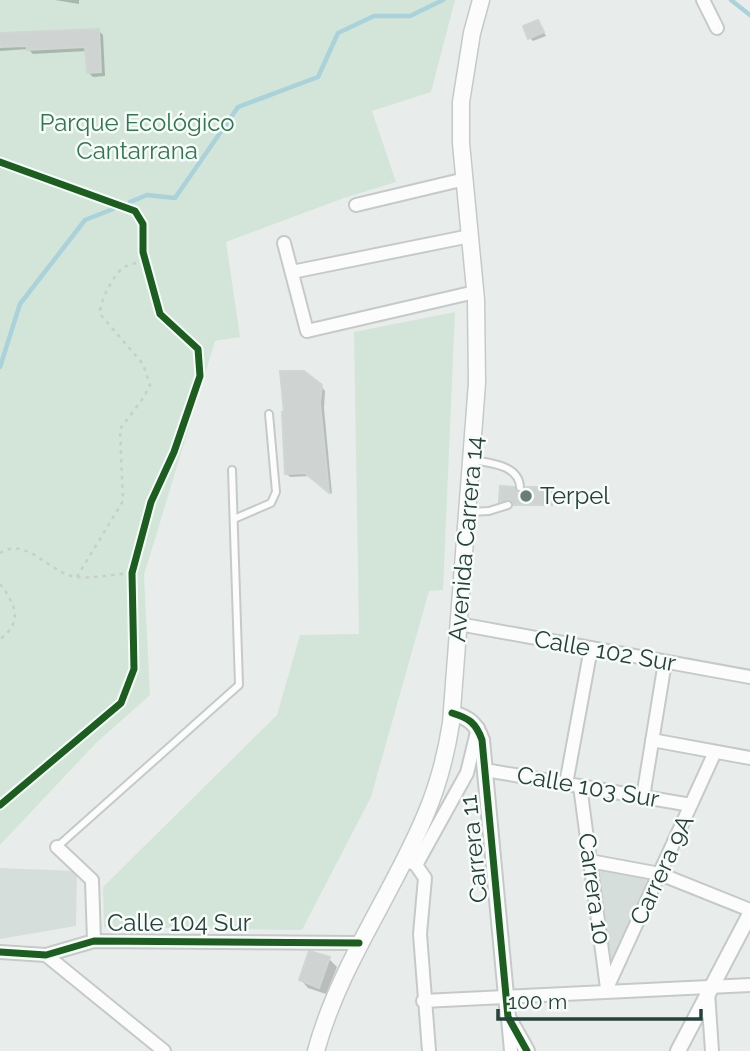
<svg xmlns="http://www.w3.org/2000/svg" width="750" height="1051" font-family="Raleway,sans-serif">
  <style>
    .built { fill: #d6dedb }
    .green { fill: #d2e5d8 }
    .shadow { fill: #0003 }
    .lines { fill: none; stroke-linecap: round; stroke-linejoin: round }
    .stream { stroke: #aad2da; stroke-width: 4.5 }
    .building { fill: #cfd4d2; stroke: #d0d6d4; stroke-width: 2 }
    .service-casing { stroke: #c5cac8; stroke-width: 10 }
    .minor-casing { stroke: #c5cac8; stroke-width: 16 }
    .tertiary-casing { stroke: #c5cac8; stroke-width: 18 }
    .secondary-casing { stroke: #c4cac8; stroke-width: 19 }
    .path { stroke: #c7cecd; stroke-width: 2.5; stroke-dasharray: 3.5 5; stroke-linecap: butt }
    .service { stroke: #fcfcfc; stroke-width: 6 }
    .minor { stroke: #fcfcfc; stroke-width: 12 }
    .tertiary { stroke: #fcfcfc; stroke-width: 14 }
    .secondary { stroke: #fcfcfc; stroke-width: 16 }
    .cycleway-casing { stroke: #f7fbf9; stroke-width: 11 }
    .cycleway { stroke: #1b5e20; stroke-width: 7 }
    .poi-dot { fill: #697d78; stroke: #f7fbf9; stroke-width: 2.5 }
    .labels { text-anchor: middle; stroke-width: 5; stroke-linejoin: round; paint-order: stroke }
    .park-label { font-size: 24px; fill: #2f774d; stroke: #f7fbf9 }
    .poi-label { font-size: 24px; fill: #25413a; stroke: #f7fbf9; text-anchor: start }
    .street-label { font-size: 24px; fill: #25413a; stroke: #f7fbf9 }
  </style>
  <rect width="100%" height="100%" fill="#e8edeb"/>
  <path class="built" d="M595,865L650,878L610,971Z
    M0,868L77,871L76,926L0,939Z"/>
  <path class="green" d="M0,0H455L431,92L372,111L396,182L344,198L226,242L240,337L215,341L144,575L150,695L96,743L0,845Z
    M455,312L443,590L429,591L371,797L302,930L104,927L103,887L277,715L300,635L359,634L354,332Z"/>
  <path class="shadow" d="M55,0H79V4Z
    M538,22L546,36L533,41L530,38Z
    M99,31L103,35L105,76L93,77L88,72L87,51L33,54L28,49L0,51V35Z
    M321,386L325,391L324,408L332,494L310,476L290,477L286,473Z
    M552,489L553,506L517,505L511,500L501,501L516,493L521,495Z
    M329,959L337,967L326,994L308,988L301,980Z"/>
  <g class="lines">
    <path class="stream" d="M731,0L750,15
      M130,202L147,195L175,198L238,107L318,77L338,33L374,16H410L443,0
      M0,367L20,304L85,220L113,209"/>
  </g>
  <path class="building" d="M538,20L544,32L528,39L523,26Z
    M99,29L101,72L87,73L85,47L27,50V46L0,47V33Z
    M280,371H304L322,385L320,403L329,493L305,473L285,474L282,412H284Z
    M500,486L514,487L516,491L521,493L526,487H553L552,505H514L509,499L499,502Z
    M309,951L330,957L319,988L299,980Z"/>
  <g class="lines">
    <defs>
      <path id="service" d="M473,460C490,463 519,465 520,487
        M469,512L489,511L508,505
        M234,519L271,503L276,492L269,414
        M57,847L239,685L232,470"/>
      <path id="minor" d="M703,0L717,28
        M356,205L465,179
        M284,243L307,331L475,292
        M292,272L470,236
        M459,624L750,677
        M652,740L750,758
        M485,770L691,805
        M566,784L591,648
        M580,786L607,988
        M643,797L665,662
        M57,847L92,880L94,941
        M404,859L416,865L425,878L420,934L429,1051
        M590,861L660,874L750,910
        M416,865L467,773L478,728
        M0,952L46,955L94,941L359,943
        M46,955L164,1051
        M607,988L715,752
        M708,992L712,1051
        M423,1001L750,985
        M508,1018L511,1051"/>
      <path id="tertiary" d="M452,713C469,718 476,723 482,740L508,1017L527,1051
        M678,1051L750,914"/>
      <path id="secondary" d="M316,1051C339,966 391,897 425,816C438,786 446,755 451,723L477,383L476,300L461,143V102L472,33L481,0"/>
    </defs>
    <use href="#service" class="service-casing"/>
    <use href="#minor" class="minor-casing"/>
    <use href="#tertiary" class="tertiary-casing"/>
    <use href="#secondary" class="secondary-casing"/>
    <path class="path" d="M0,553C27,536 49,573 76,577C93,579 115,574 132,573
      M77,577L123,501L120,429L144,397L150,385L143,364L100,314C99,303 113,275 123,268C130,263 138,263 146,262
      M0,584C15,603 24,622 0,639"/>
    <use href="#service" class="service"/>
    <use href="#minor" class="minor"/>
    <use href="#tertiary" class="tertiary"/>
    <use href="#secondary" class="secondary"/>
    <defs>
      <path id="cycleway" d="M0,162L135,211L143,224V252L160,314L198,349L200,376L174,452L151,502L132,573L134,669L121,703L0,805
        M452,713C469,718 476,723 482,740L508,1017L527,1051
        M0,952L46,955L94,941L359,943"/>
    </defs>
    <use href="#cycleway" class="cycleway-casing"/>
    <use href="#cycleway" class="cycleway"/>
  </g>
  <circle class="poi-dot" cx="526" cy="496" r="7"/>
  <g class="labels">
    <g class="park-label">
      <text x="137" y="131">Parque Ecológico<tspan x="137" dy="28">Cantarrana</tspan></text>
    </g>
    <g class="poi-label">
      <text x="540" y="504">Terpel</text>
    </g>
    <g class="street-label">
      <text transform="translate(466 539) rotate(-85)" y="8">Avenida Carrera 14</text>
      <text transform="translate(605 651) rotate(10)" y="8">Calle 102 Sur</text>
      <text transform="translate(588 787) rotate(10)" y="8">Calle 103 Sur</text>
      <text transform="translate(474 849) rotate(-96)" y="8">Carrera 11</text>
      <text transform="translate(662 870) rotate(-65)" y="8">Carrera 9A</text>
      <text transform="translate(594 889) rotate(82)" y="8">Carrera 10</text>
      <text x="179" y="931">Calle 104 Sur</text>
    </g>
  </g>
  <path d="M498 1009v10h203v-10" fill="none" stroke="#25413a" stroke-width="3.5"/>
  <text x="508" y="1009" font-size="21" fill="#25413a" stroke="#f7fbf9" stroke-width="5" paint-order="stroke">100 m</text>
</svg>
